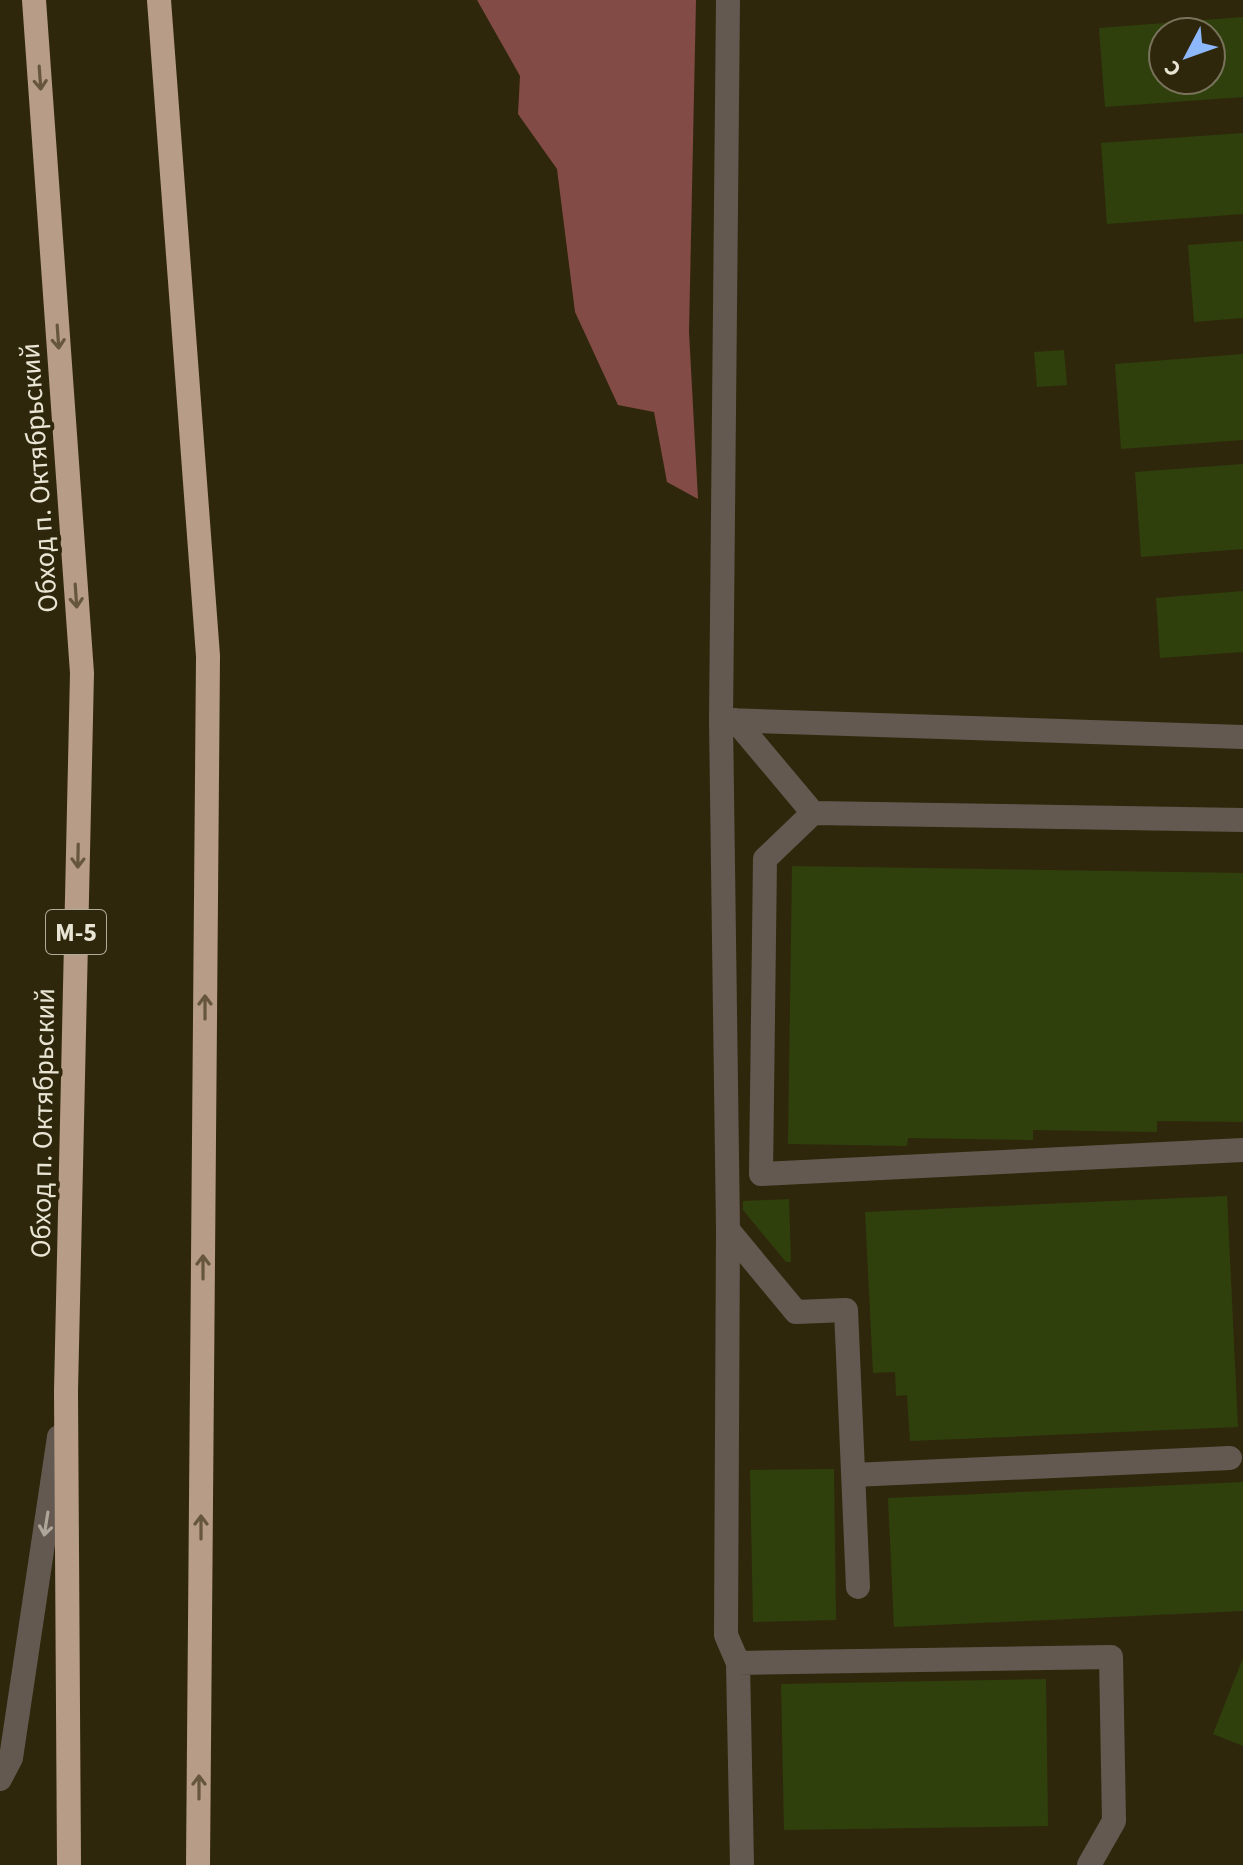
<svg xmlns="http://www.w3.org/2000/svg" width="1243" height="1865" font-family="'Source Sans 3',sans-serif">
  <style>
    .forest { fill: #834b46 }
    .building { fill: #2f400c; fill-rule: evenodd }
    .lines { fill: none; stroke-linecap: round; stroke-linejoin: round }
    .minor { stroke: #645950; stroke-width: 24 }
    .highway { stroke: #b79c87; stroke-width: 24 }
    .oneway { stroke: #65563d }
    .oneway2 { stroke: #ada699 }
    .labels { text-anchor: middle; stroke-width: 8; stroke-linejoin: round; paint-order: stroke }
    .shield { fill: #2f270c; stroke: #b1ac99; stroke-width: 2 }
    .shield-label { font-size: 26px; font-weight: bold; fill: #e9e5d5 }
    .street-label { font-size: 28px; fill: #e9e5d5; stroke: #2f270c }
  </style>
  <rect width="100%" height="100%" fill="#2f270c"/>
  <path class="forest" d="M477,0H696L689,332L698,499L667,482L654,412L618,405L575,312L557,169L518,114L520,76Z"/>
  <path class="building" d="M1243,17V97L1105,107L1099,28ZM1163,32H1211V80H1163Z
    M1243,133V214L1107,224L1101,143Z
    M1243,241V318L1194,322L1188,245Z
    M1064,350L1067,385L1037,387L1034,352Z
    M1243,354V440L1121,449L1115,364Z
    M1243,464V549L1141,557L1135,472Z
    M1243,591V652L1160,658L1156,598Z
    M792,866L1243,873V1122L1157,1121V1132L1033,1130V1140L908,1138L907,1146L788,1144Z
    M1227,1196L1238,1427L910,1441L907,1395L896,1396L895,1372L873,1373L865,1212Z
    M789,1199L791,1262H786L743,1210V1201Z
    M834,1469L836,1620L753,1622L750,1470Z
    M1243,1482V1611L894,1627L888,1498Z
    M1243,1658V1746L1213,1734Z
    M1046,1679L1048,1826L784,1830L781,1684Z"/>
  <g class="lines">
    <path class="minor" d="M728,0L721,720L728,1230L726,1635L738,1663L742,1865
      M727,720L1243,737
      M735,720L813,813L1243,820
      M813,813L765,859L761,1174L1243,1150
      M728,1230L796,1312L846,1310L858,1587
      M853,1475L1230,1458
      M738,1663L1111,1657L1114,1821L1089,1865
      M0,1779L11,1758L59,1437"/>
    <path class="highway" d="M34,0L82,673L66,1391L69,1865
      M159,0L208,656L198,1865"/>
  </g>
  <defs><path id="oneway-shaft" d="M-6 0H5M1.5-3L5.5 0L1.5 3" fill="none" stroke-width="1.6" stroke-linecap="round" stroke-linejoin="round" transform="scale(2)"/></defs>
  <g class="oneway">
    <use href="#oneway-shaft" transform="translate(40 78) rotate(86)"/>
    <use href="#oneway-shaft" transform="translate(58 337) rotate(86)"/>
    <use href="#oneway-shaft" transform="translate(76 596) rotate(86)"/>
    <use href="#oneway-shaft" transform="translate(78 856) rotate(91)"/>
    <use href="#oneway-shaft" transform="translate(205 1007) rotate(-90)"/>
    <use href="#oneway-shaft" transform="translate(203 1267) rotate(-90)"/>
    <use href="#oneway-shaft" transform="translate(201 1527) rotate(-90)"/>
    <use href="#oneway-shaft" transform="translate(199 1787) rotate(-90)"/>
  </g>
  <use class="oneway2" href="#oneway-shaft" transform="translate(46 1524) rotate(99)"/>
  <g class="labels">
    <rect class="shield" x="46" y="910" width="60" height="44" rx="6"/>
    <g class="shield-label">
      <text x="76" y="941">М-5</text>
    </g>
    <g class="street-label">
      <text transform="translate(38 478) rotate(-94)" y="10">Обход п. Октябрьский</text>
      <text transform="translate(42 1123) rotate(-89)" y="10">Обход п. Октябрьский</text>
    </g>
  </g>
  <g transform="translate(1187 56) rotate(229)"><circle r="38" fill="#2f270c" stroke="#79735c" stroke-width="2"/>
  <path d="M0-6L14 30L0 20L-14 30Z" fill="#8db9fc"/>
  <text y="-12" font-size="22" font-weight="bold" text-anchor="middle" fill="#e9e5d5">С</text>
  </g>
</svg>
